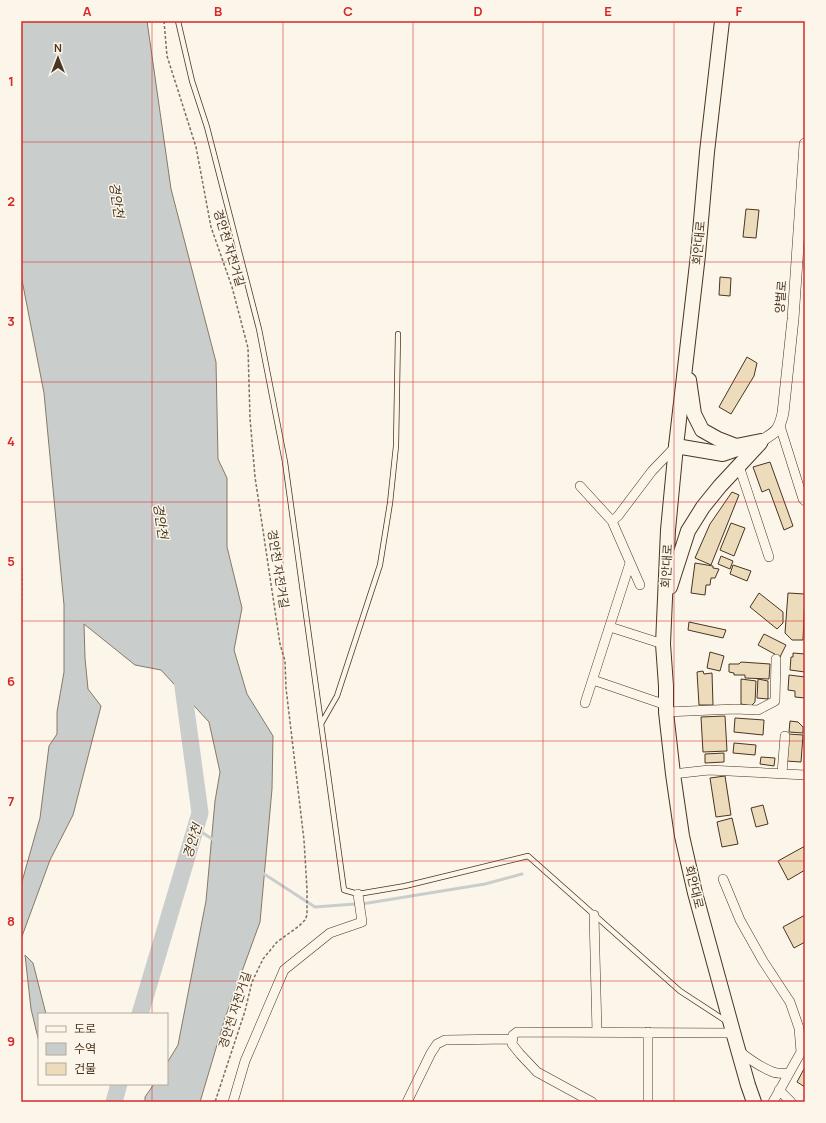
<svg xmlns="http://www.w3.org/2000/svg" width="826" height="1123" font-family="Manrope,'Noto Sans KR',sans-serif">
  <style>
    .water { fill: #c9cecd; stroke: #887966 }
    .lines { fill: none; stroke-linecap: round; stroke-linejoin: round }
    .stream { stroke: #c9cecd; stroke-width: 3 }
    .river { stroke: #c9cecd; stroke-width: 17 }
    .building { fill: #ecdcbc; stroke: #4a3520 }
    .service-casing { stroke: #4a3520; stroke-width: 6 }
    .minor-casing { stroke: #4a3520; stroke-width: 10 }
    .tertiary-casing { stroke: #4a3520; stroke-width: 12 }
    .primary-casing { stroke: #4a3520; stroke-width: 16 }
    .trunk-casing { stroke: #4a3520; stroke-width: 16 }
    .path { stroke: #7f6f5c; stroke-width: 1.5; stroke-dasharray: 3 2; stroke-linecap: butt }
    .service { stroke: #fbf6e9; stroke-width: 4.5 }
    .minor { stroke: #fbf6e9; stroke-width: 9 }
    .tertiary { stroke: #fbf6e9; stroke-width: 11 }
    .primary { stroke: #fbf6e9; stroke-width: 14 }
    .trunk { stroke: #fbf6e9; stroke-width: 14 }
    .grid { fill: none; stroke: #d62828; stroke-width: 1; stroke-opacity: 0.55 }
    .labels { text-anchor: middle; stroke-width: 3; stroke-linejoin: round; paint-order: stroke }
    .street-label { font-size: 12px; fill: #4a3520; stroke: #fbf6e9 }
    .water-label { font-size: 13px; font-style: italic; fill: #4a3520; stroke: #fbf6e9 }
    .neatline { fill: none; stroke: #d62828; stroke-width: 1.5 }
    .grid-label { font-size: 13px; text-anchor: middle; font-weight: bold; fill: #d62828 }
  </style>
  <rect width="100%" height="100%" fill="#fbf6e9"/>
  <path class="water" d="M21,21H147L171,189L216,362L218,459L227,478V547L242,608L234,650L247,694L273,736L272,789L260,922L225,1018L200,1102H145V1097L154,1084H167V1063L178,1045L206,901L215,801L220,772L209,722L161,670L135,665L84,624L85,658L88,689L101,706L73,815L50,860L21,939V885L40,818L49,746L57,734V712L64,672V605L44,393L21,275Z
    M25,955L33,963L46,1014H39V1042L31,1009Z"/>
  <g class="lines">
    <path class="stream" d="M197,829L215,841
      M261,872L315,907L368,903L485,884L522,874"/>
    <path class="river" d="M140,1014L200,813L181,672
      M114,1102L119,1084"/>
  </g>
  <path class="building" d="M746,209L759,210L756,238L743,237Z
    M720,277L731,278L730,296L719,295Z
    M747,357L757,363L754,376L731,414L719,407Z
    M770,462L793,526L784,530L769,489L762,492L753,467Z
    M732,492L739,495L711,565L695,558L710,524Z
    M731,523L745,528L734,556L720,550Z
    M721,556L733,561L730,569L718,564Z
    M695,563L713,566V568L719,569L715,578H711L710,585H706L705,595L691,593Z
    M733,565L751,571L747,581L730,574Z
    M759,593L783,612V623L777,629L750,607Z
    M788,593L805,594L803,640H792L785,633Z
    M689,622L726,630L723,638L688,630Z
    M764,634L786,645L780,657L758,645Z
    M710,652L724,656L720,671L707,668Z
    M793,653L805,654V672L790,670L791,657H793Z
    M741,662L770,664L769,679L745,678V675H734V673L729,672V664H739Z
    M703,671L704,674L712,673L713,705H699L697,672Z
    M789,675L805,677V698L795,697V691L788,690Z
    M741,679L756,681L755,702L751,706L741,704Z
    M758,679L768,681V699L757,698Z
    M725,716L727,751L703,752L701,717Z
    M735,718L764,720L763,735L734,732Z
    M790,721L798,722L803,727V733L789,732Z
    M788,734L803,735L801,762L786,761Z
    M734,743L756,745L755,755L733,753Z
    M724,753V762L705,763V754Z
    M761,757L775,758L774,766L760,764Z
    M725,776L731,815L716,817L710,778Z
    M763,805L768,824L756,827L751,808Z
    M732,818L738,844L722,847L717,822Z
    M805,846V870L788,880L778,861Z
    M805,915V942L794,948L783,927Z
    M805,1067V1087L797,1082Z"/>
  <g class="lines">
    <defs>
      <path id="service" d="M178,21L192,81L207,127L259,329L285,462L344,890L358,894L405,886L528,856L680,991L726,1021
        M321,724L337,696L380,565L390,503L396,446L398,334"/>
      <path id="minor" d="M780,426L803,499L805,501
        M739,466L769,557
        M580,486L612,521L618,516L652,471L676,446
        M612,521L640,585
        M610,627L663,644
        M593,680L666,705
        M585,703L630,563
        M666,712L735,709L758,710L775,701L776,659
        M782,773L785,736
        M673,774L709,770L805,775
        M723,879L740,920L763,961L790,1002L799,1028L801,1052L773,1102
        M594,915L597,1032
        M648,1032V1102
        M739,1051C749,1059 760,1067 773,1072C778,1074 784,1073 789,1073
        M779,1090L791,1102
        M233,1102L245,1061L284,970L330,933L362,922L358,894
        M407,1102L431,1053L437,1044L445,1040L513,1039
        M592,1102L537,1072L520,1054L512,1044L513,1035L517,1032L733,1033"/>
      <path id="tertiary" d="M761,441C776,432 779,431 783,413L793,319L805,144"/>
      <path id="primary" d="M749,445L723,454L676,446L668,530L663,644L666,686V712L673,774L682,836L695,893L735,1039L748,1085L754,1102
        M670,587L688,531L703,507L720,486L760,443"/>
      <path id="trunk" d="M689,380L694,414L702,430L718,439L736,446L761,441
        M676,446L698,255L707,152L722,21"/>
    </defs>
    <use href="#service" class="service-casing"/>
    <use href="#minor" class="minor-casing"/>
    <use href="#tertiary" class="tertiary-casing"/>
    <use href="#primary" class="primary-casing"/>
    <use href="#trunk" class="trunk-casing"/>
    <path class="path" d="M164,21L167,56L196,147L211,227L232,287L248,348L250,418L255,477L280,644L285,661L286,688L304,840L307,889V915L305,920L299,926L277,942L263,959L252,982L245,1011L215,1102
      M21,548L22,579L21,622"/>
    <use href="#service" class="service"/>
    <use href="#minor" class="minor"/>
    <use href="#tertiary" class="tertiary"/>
    <use href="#primary" class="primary"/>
    <use href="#trunk" class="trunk"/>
  </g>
  <path class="grid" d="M152,21V1014M283,21V1102M413,21V1102M543,21V1102M674,21V1102M21,142H805M21,262H805M21,382H805M21,502H805M21,621H805M21,741H805M21,861H805M21,981H805M152,1084V1102"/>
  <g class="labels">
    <g class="street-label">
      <text transform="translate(699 243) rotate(-85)" y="4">회안대로</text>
      <text transform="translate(229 248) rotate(73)" y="4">경안천 자전거길</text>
      <text transform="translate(781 297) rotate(-86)" y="4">양벌로</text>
      <text transform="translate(667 566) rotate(-87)" y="4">회안대로</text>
      <text transform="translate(278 569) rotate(81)" y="4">경안천 자전거길</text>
      <text transform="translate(694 887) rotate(76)" y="4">회안대로</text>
      <text transform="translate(235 1010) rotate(-72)" y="4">경안천 자전거길</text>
    </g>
    <g class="water-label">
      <text transform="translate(117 200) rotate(82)" y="5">경안천</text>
      <text transform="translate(161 521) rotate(82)" y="5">경안천</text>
      <text transform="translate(192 841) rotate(-73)" y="5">경안천</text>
    </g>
  </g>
  <rect width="826" height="1123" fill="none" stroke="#fbf6e9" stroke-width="44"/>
  <rect x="38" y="1013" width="130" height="72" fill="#fbf6e9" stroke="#b4a999"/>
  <rect x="46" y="1026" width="20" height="6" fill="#fbf6e9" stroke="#b4a999"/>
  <text x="74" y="1033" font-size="12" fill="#4a3520">도로</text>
  <rect x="46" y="1043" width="20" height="12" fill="#c9cecd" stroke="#b4a999"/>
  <text x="74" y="1053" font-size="12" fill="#4a3520">수역</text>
  <rect x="46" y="1063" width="20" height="12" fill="#ecdcbc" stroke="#b4a999"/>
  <text x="74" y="1073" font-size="12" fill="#4a3520">건물</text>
  <g transform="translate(58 58)" stroke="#fbf6e9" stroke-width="3" paint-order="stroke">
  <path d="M0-3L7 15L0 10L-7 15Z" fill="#4a3520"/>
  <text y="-6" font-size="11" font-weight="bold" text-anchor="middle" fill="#4a3520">N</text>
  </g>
  <rect x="22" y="22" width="782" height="1079" class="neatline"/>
  <g class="grid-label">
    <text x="87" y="16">A</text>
    <text x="218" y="16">B</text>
    <text x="348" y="16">C</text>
    <text x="478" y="16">D</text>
    <text x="608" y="16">E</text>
    <text x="739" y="16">F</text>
    <text x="11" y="86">1</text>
    <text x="11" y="206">2</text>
    <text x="11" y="326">3</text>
    <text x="11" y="446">4</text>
    <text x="11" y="566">5</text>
    <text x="11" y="686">6</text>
    <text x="11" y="806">7</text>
    <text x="11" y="926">8</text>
    <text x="11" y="1046">9</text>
  </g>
</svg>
